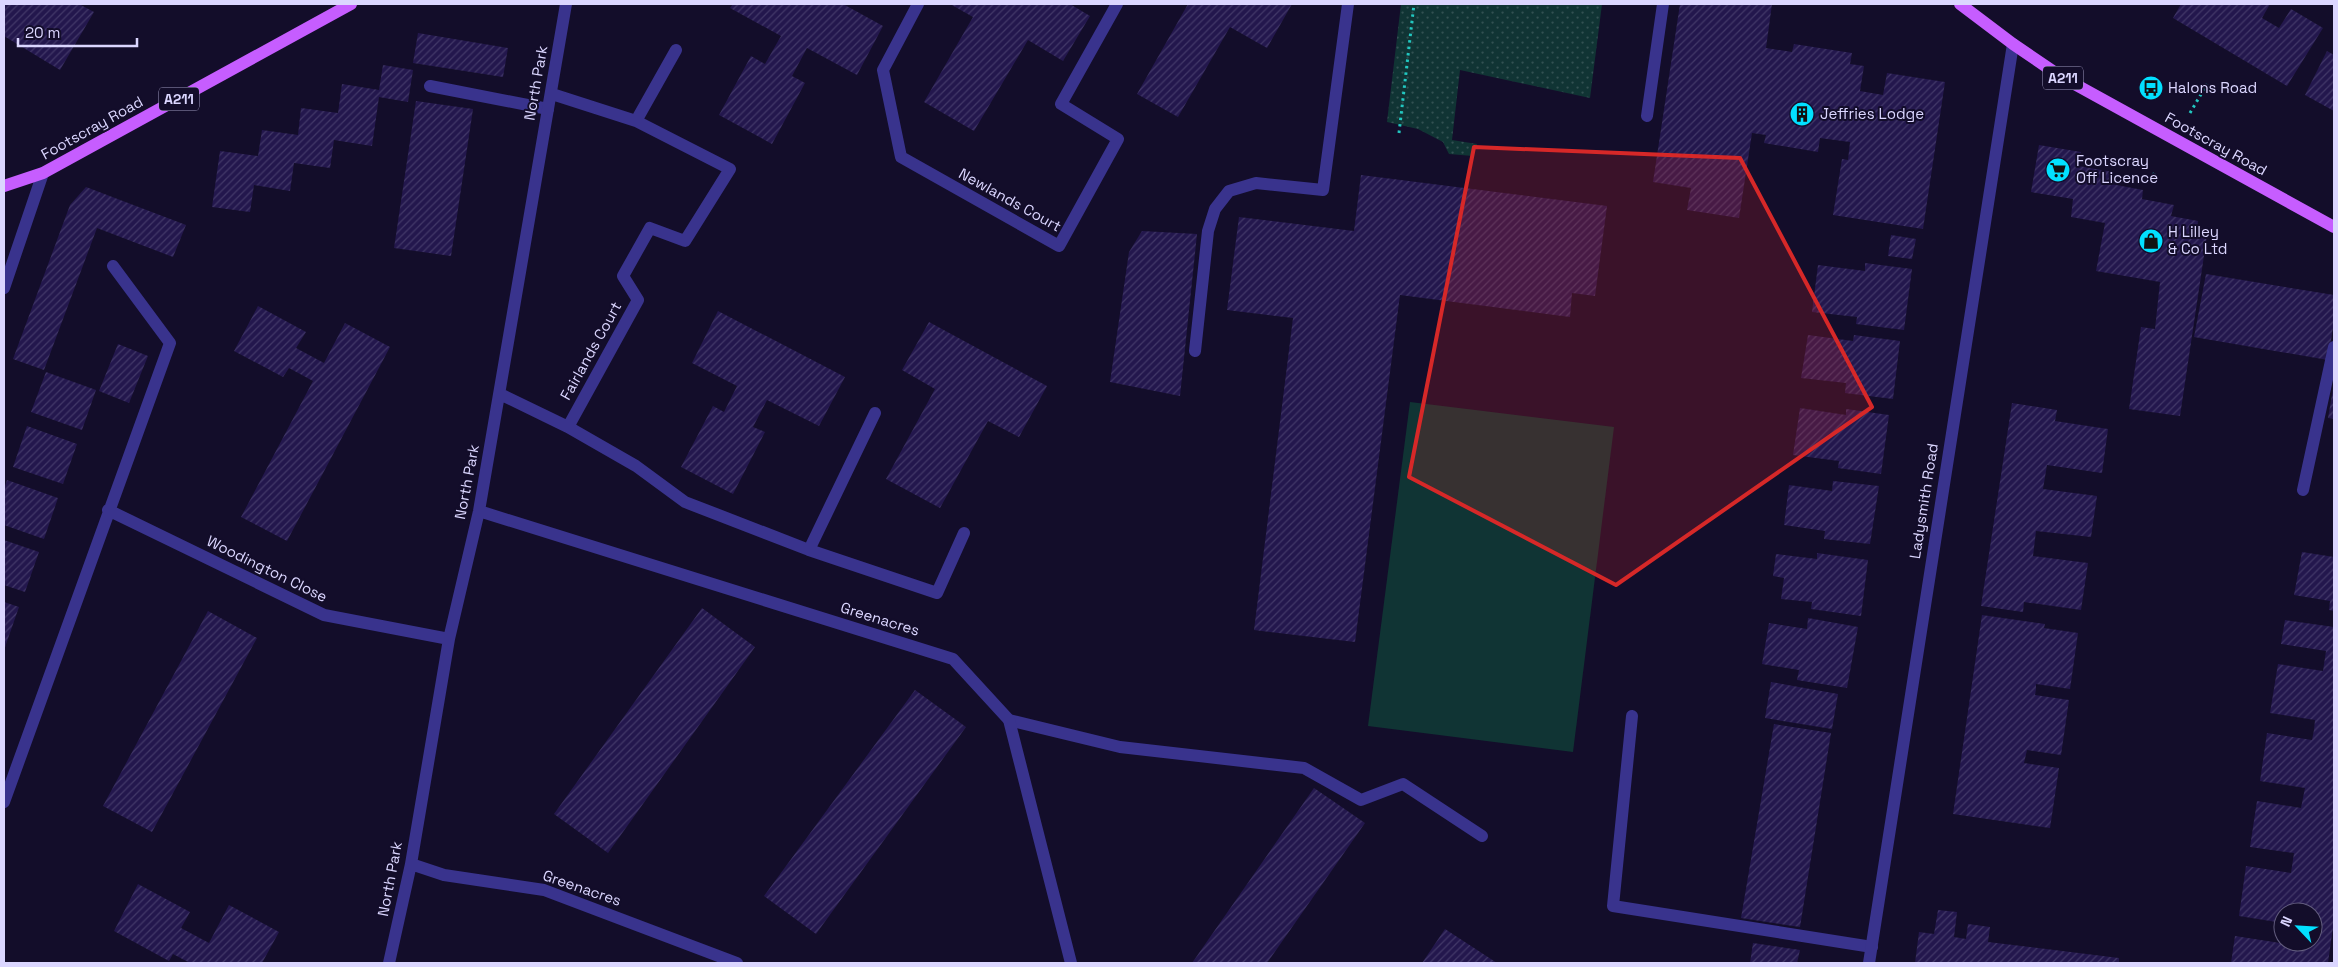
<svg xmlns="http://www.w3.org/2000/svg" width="2338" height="967" font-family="'Space Grotesk',sans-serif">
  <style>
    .grass { fill: url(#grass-dots) }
    .pitch { fill: #103434 }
    .building { fill: url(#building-hatch) }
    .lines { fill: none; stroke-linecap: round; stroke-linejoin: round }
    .path { stroke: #22c7c0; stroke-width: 3; stroke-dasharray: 2.5 4; stroke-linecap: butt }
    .service { stroke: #39338d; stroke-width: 12 }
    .minor { stroke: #39338d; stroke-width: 12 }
    .primary { stroke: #c65dff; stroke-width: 12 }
    .marked { fill: #d62828; fill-opacity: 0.2; stroke: #d62828; stroke-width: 4; stroke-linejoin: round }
    .labels { text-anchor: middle; stroke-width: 4; stroke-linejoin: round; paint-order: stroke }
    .shield { fill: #130d2a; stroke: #9f9abf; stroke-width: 1 }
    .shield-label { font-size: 14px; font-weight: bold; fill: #dbd6ff }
    .street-label { font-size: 15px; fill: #dbd6ff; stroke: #130d2a }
    .poi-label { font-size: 15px; fill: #dbd6ff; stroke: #130d2a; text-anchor: start }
  </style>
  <defs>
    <pattern id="grass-dots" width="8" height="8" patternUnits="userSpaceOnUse" patternTransform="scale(1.25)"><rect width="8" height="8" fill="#103434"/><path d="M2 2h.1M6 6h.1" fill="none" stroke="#325152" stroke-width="1.8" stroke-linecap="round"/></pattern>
    <pattern id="building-hatch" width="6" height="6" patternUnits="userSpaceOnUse" patternTransform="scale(1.25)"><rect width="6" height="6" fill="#23174d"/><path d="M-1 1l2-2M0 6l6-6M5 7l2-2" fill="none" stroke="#423868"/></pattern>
  </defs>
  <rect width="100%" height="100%" fill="#130d2a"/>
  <path class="grass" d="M1401,4H1602L1590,98L1460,70L1452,140L1477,144L1473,156L1449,154L1443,142L1418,129L1387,122Z"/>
  <path class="pitch" d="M1410,402L1614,427L1573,752L1368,726Z"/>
  <path class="building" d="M4,4H79L94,12L60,70L4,36Z
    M733,4H843L883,26L857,75L807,48L792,76L805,83L772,144L719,115L751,56L765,64L781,36L730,8Z
    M950,4H1070L1090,16L1063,61L1028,40L974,131L924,102L973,17Z
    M1188,4H1292L1267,48L1230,27L1178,117L1137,94Z
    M1680,4H1772L1766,48L1792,52L1794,44L1852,53L1850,64L1864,66L1860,91L1883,95L1887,73L1945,82L1923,229L1833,215L1842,159L1848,160L1850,142L1820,138L1818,152L1764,143L1766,135L1752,133L1739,218L1687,210L1691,188L1653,182Z
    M2181,4H2270L2262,18L2279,28L2291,9L2323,28L2287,86L2173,18Z
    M418,33L508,48L503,77L413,63Z
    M2327,51L2334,55V111L2305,95Z
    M383,65L413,70L408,102L379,97L372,146L334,140L330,168L294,163L290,191L254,185L250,212L212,207L220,151L258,156L262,130L298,135L301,108L338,113L342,84L379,90Z
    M416,101L473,109L451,256L394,248Z
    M2039,145L2081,152L2079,166L2113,172L2111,184L2143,190L2142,199L2174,205L2171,216L2198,221L2197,227L2208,229L2180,416L2129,409L2141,327L2155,329L2160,282L2096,271L2105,223L2071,217L2073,199L2031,192Z
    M1361,175L1607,206L1595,296L1572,293L1570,317L1400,295L1355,642L1254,630L1293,318L1227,310L1239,217L1354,231Z
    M86,187L186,225L173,257L97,228L44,370L13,359L70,205Z
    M1142,231L1197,234L1180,396L1110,382L1129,252Z
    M1891,235L1916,239L1912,259L1888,256Z
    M1865,263L1912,269L1904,330L1856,324L1857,317L1812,312L1818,265L1865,271Z
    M2206,274L2334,295V321L2328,360L2194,337Z
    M258,306L306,332L296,348L324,363L345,323L390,347L287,541L241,517L313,381L289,368L283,377L234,351Z
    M718,311L845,377L819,426L767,400L753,427L765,432L733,494L681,467L713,406L724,412L737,386L692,363Z
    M929,322L1047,386L1019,437L988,421L940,508L886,479L935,389L902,370Z
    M1808,335L1853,341L1854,335L1900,341L1893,399L1845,393L1846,383L1801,378Z
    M118,344L148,356L129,403L99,391Z
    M46,372L96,390L82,430L31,412Z
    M2333,389H2334V419L2328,418Z
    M2012,403L2057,410L2055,421L2108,429L2102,473L2047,465L2043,489L2097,496L2091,537L2036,531L2033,556L2088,563L2081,610L2024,602L2023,612L1981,606Z
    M1800,408L1846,415V409L1889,415L1881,474L1838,468L1839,461L1793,455Z
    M27,426L77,444L63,484L13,467Z
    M7,480L58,498L44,539L4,525V489Z
    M1833,481L1879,486L1870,544L1824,539L1825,531L1784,525L1789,485L1832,491Z
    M4,540L39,552L25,592L4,585Z
    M2302,552L2334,557V611L2329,610L2330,601L2294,595Z
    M1817,553L1868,560L1861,616L1811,609L1812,602L1781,599L1784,578L1773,576L1776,554L1817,559Z
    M4,602L19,607L4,650Z
    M702,608L755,647L608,853L554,814Z
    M208,611L257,638L152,832L103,806Z
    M1982,615L2045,624L2044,628L2078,633L2070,689L2036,684V689L2035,695L2069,700L2061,755L2027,750L2024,763L2059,768L2050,828L1953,814Z
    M1808,618L1858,627L1847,688L1797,680L1799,670L1762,664L1769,623L1807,629Z
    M2285,620L2334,627V922L2331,941L2328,963H2231L2235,936L2280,943L2282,931L2283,942H2313V912H2283V923L2239,916L2246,866L2291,873L2294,853L2250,847L2257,801L2301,808L2305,788L2260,781L2267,733L2312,740L2314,730L2315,720L2270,713L2278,664L2323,671L2326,651L2281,644Z
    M1771,682L1838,694L1832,729L1765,718Z
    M915,690L966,727L816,934L764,896Z
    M1774,724L1831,733L1800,927L1741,918Z
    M1314,788L1365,823L1267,963H1192Z
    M138,884L190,912L181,928L209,943L229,905L279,932L262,963H190L173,954L169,961L114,931Z
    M1938,910L1957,912L1954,937L1966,939L1968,924L1990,927L1988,942L2119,958V963H1915L1919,932L1934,934Z
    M1445,929L1497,963H1422Z
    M1753,943L1800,950L1797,963H1750Z"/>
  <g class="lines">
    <path class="path" d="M2190,113L2207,84
      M1399,133L1414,4
      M2150,181L2156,170"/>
    <path class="service" d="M430,86L548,109
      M1647,116L1663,4
      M1195,351L1208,231L1215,209L1229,191L1256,183L1323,190L1348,4
      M2303,490L2334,347
      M1632,716L1613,906L1872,947
      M1009,720L1120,747L1304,768L1361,800L1403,784L1482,836"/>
    <path class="minor" d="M918,4L883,70L901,157L1059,246L1118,139L1061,104L1117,4
      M552,94L636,121L730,169L685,241L650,228L623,276L638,300L568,427
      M636,121L676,50
      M4,288L43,173
      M500,394L568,427L636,466L685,502L809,550L937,593L964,533
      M108,510L324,615L449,639
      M479,511L953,659L1009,720L1071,963
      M809,550L875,413
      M4,802L170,343L113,266
      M411,864L444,875L544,890L737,963
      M389,963L411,864L449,639L479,511L566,4
      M1869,963L2013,44"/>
    <path class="primary" d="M1960,4L2013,44L2060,76L2334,227
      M4,186L43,173L351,4"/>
  </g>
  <path class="marked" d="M1474,147L1740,158L1872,407L1616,585L1409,477Z"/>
  <defs>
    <symbol id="bus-disc" viewBox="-11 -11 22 22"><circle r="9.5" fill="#02e0ff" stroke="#130d2a"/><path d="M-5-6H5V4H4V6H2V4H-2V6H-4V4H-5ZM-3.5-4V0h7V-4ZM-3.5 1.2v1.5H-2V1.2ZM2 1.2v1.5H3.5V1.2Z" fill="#111"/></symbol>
    <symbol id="building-disc" viewBox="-11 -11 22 22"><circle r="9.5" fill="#02e0ff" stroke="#130d2a"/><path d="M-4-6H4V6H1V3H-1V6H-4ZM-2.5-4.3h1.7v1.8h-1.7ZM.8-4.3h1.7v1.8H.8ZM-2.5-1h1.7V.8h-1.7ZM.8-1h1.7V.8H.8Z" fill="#111"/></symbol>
    <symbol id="supermarket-disc" viewBox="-11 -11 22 22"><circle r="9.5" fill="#02e0ff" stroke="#130d2a"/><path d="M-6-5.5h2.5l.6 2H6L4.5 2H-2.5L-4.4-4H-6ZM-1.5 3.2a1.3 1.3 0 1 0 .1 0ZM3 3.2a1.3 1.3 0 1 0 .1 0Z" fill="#111"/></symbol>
    <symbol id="shop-disc" viewBox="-11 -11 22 22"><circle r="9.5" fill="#02e0ff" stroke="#130d2a"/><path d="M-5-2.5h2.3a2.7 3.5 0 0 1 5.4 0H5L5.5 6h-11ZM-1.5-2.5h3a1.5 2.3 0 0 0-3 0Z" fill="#111"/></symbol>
  </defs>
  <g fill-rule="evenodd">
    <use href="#bus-disc" x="2137" y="74" width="28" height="28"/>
    <use href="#building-disc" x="1788" y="100" width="28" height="28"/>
    <use href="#supermarket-disc" x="2044" y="156" width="28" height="28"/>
    <use href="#shop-disc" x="2137" y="227" width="28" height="28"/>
  </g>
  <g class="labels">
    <g class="shield">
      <rect x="2043" y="66.5" width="40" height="23" rx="4"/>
      <rect x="159" y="87.5" width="40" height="23" rx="4"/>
    </g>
    <g class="shield-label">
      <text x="2063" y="83">A211</text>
      <text x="179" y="104">A211</text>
    </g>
    <g class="street-label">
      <text transform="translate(536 83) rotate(-80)" y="5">North Park</text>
      <text transform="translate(92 128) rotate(-29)" y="5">Footscray Road</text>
      <text transform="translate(2216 144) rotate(29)" y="5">Footscray Road</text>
      <text transform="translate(1010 200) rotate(29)" y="5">Newlands Court</text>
      <text transform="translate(591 351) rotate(-61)" y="5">Fairlands Court</text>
      <text transform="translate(467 482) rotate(-79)" y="5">North Park</text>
      <text transform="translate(1924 501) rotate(-81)" y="5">Ladysmith Road</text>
      <text transform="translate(267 569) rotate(26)" y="5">Woodington Close</text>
      <text transform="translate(880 619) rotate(17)" y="5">Greenacres</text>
      <text transform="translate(390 879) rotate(-79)" y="5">North Park</text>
      <text transform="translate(582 888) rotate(19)" y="5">Greenacres</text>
    </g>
    <g class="poi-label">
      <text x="2168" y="93">Halons Road</text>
      <text x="1820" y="119">Jeffries Lodge</text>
      <text x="2076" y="166">Footscray<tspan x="2076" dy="17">Off Licence</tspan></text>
      <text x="2168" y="237">H Lilley<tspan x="2168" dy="17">&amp; Co Ltd</tspan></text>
    </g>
  </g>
  <rect width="2338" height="967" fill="none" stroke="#dbd6ff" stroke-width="10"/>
  <g transform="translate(2298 927) rotate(295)"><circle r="24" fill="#130d2a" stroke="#635d7f"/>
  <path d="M0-4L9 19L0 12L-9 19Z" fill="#02e0ff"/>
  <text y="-8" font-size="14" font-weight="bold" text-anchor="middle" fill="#dbd6ff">N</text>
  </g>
  <path d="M18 38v8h119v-8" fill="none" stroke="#dbd6ff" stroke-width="2.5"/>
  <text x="25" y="38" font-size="15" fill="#dbd6ff" stroke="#130d2a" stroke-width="4" paint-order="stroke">20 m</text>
</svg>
